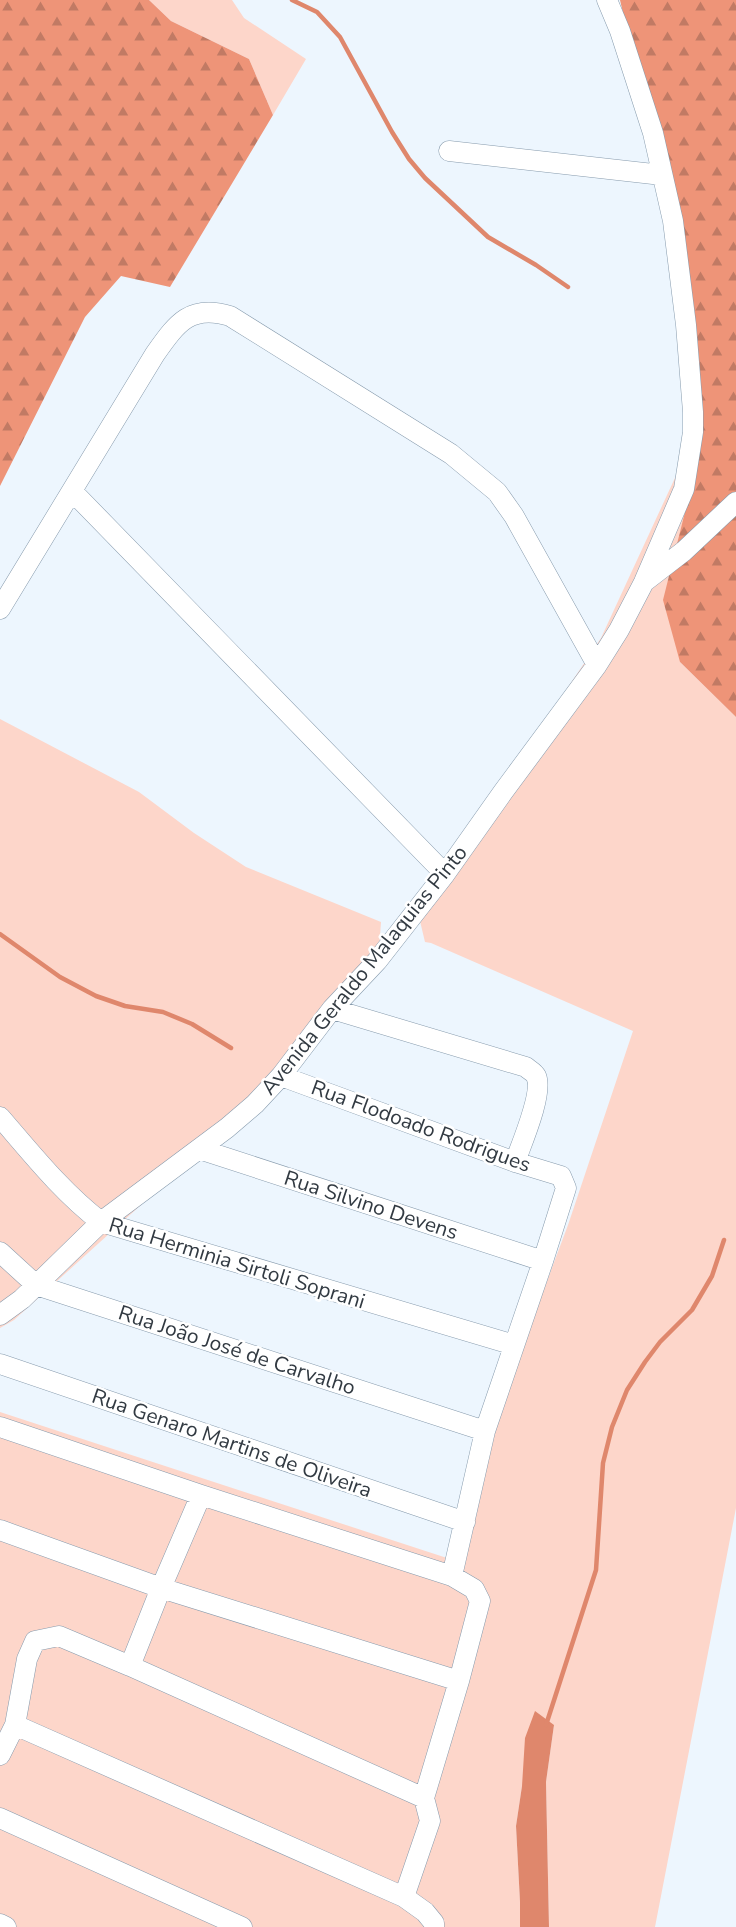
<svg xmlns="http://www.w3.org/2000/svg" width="736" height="1927" font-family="'Nunito Sans',sans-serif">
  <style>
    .green { fill: #fdd6ca }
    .forest { fill: url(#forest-firs) }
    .water { fill: #df876c }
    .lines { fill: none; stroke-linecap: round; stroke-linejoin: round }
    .stream { stroke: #df876c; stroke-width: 4.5 }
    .street-casing { stroke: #879bad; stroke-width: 21 }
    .street { stroke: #fff; stroke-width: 20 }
    .labels { text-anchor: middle; stroke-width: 5; stroke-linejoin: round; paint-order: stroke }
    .street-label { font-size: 21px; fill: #323a42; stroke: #fff }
  </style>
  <defs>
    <pattern id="forest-firs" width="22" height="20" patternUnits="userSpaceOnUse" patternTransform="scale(1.5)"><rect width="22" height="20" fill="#ee9478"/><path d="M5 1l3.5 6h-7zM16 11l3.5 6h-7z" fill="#c17a64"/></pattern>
  </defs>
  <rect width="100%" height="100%" fill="#edf6fe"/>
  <path class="green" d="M149,0H232L244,18L306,59L273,115L249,59L171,21Z
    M692,441L680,662L736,717V1508L655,1927H549L546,1782L554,1725L522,1786L516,1826L520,1902V1927H0V1412L450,1559L478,1465L568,1225L633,1031L431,943L425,942L420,921L432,890L601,638Z
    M0,719L139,792L194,833L246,867L381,922L378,964L174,1175L14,1320L0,1328Z"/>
  <path class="forest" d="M0,0H149L171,21L249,59L273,115L170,287L121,276L85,317L0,486Z
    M620,0H736V717L680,662L663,600L694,476L684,277Z"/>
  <path class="water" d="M535,1711L554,1725L546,1782L549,1927H520V1902L516,1826L522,1786L525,1738Z"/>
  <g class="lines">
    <path class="stream" d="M292,0L317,12L340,37L392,132L409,159L425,178L488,237L536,265L568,287
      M0,934L60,977L96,996L125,1006L163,1012L192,1024L231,1048
      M546,1725L596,1570L603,1463L612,1427L627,1390L645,1362L660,1342L692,1310L712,1276L724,1240"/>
    <defs>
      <path id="street" d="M449,151L662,175
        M72,491L445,874
        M644,582L684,551L736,502
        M0,609L155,354C177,323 190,304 230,316L451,454L497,492L514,516L597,665
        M332,1009L526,1067C529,1070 534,1072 536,1076C544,1092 521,1145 515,1162
        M281,1076L515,1162L561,1176L566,1188L543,1261L485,1431L452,1576
        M0,1117C32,1154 62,1192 101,1222L514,1345
        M199,1149L543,1261
        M0,1252L36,1285L485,1431
        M0,1315L22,1299L101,1222L227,1128L255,1104L281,1076L332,1009L377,961L445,874L503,792L597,665L619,630L644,582L684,489L693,432V412L686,325L673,221L653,133L620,31L607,0
        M0,1364L465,1522
        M0,1427L201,1495L452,1576L474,1589L480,1601L459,1681L424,1798L430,1821L404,1897
        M0,1530L161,1588L459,1681
        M130,1666L161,1588L201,1495
        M15,1725L404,1897L425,1912L434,1923V1927
        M0,1755L15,1725L27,1659L35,1641L59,1636L130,1666L424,1798
        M0,1818L242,1927
        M0,1924L6,1927"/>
    </defs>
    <use href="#street" class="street-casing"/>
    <use href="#street" class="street"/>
  </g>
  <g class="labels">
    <g class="street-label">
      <text transform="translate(364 970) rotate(-51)" y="7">Avenida Geraldo Malaquias Pinto</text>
      <text transform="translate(421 1126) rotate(20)" y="7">Rua Flodoado Rodrigues</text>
      <text transform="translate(371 1205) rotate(18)" y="7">Rua Silvino Devens</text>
      <text transform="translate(237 1263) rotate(17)" y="7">Rua Herminia Sirtoli Soprani</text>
      <text transform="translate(237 1350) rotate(18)" y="7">Rua João José de Carvalho</text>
      <text transform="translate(232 1443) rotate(19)" y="7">Rua Genaro Martins de Oliveira</text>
    </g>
  </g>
</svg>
